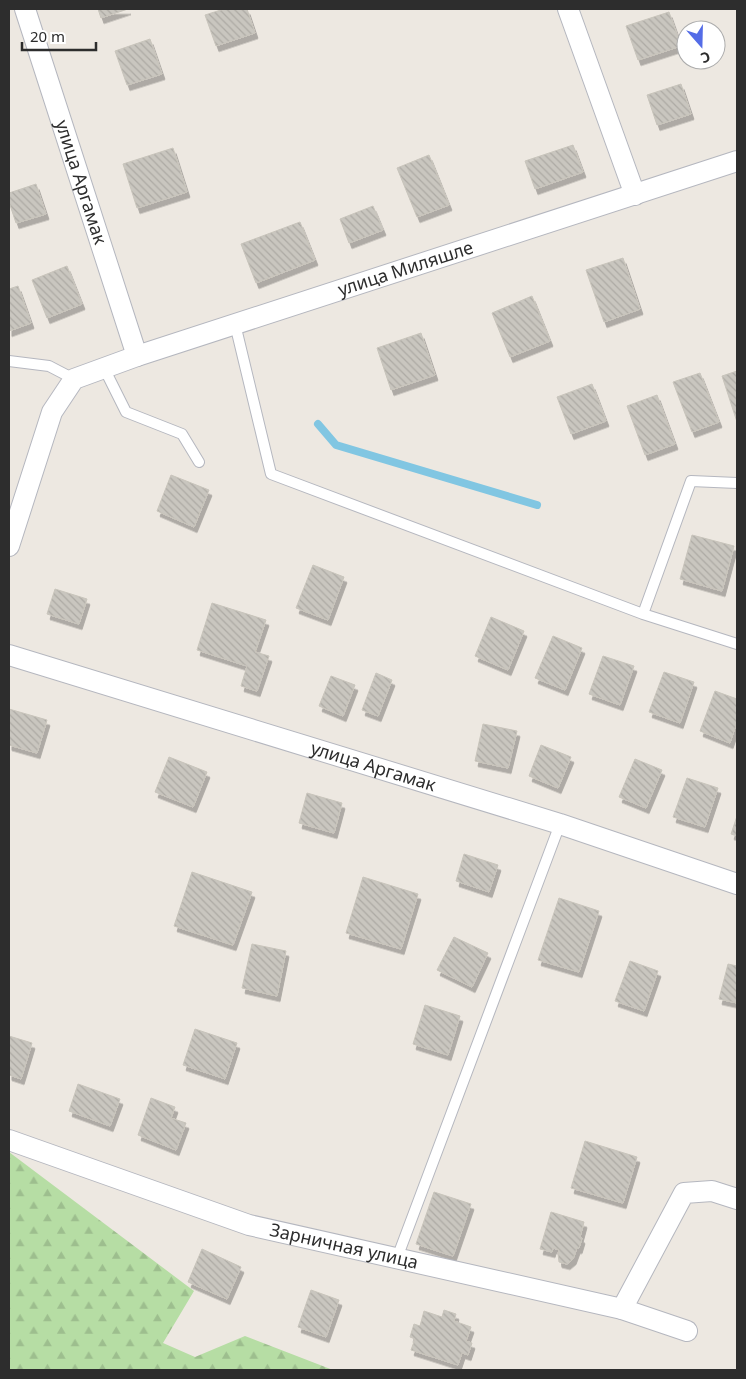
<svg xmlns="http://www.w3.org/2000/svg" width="746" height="1379" font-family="'Noto Sans',sans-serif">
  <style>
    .forest { fill: url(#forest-firs) }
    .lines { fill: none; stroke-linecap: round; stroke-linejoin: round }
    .stream { stroke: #81c6e2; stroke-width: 8 }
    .building { fill: url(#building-back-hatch); stroke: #c8c4bb; filter: url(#shadow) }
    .lane-casing { stroke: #b5b7bf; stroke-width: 12 }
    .street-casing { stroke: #b5b7bf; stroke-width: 22 }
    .lane { stroke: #fff; stroke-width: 10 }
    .street { stroke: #fff; stroke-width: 20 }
    .labels { text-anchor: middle; stroke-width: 4.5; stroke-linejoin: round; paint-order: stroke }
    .street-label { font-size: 18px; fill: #2d2d2d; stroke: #fff }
  </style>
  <defs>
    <pattern id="forest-firs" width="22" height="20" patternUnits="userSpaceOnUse" patternTransform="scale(1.25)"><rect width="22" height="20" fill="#b6dda4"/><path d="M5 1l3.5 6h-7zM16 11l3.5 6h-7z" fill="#9dbe8e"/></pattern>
    <pattern id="building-back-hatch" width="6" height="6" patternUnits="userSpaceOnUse" patternTransform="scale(1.25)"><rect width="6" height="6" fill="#c9c6bf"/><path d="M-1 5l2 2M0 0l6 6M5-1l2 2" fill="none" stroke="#adaaa4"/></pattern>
    <filter id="shadow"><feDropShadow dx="3" dy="5.5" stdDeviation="0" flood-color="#0004"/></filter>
  </defs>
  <rect width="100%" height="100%" fill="#ede8e1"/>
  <path class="forest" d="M9,1152L194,1291L163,1343L195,1357L245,1336L333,1370H9Z"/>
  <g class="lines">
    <path class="stream" d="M318,424L336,445L537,505"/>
  </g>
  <path class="building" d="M98,9H128L101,18Z
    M224,9H247L255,33L216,46L205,15Z
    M669,12L681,46L638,60L626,26Z
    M150,39L162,74L127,85L115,51Z
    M681,84L691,114L657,125L647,95Z
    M573,145L583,172L535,189L525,161Z
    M173,148L187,192L137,208L123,164Z
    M429,155L449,205L417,217L397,168Z
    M36,184L46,214L16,223L9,202V193Z
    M373,206L383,230L349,243L340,219Z
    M300,222L315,260L256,283L241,244Z
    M623,258L640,309L604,322L586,270Z
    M67,266L82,304L47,318L32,280Z
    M18,286L31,323L9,331V289Z
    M532,296L550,341L510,357L492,313Z
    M421,333L435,375L391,390L377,348Z
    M737,371V422L722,376Z
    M700,373L719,422L692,432L673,382Z
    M592,384L606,421L571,434L557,397Z
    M657,395L675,444L645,455L627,406Z
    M171,475L209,490L194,527L157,511Z
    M692,535L734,546L722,591L680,579Z
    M313,565L344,577L328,620L296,608Z
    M55,589L87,599L79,624L47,614Z
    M212,603L266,620L255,652L269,656L257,691L241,686L247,666L197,650Z
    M491,617L524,631L508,670L475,656Z
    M553,636L582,648L565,690L535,678Z
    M603,656L634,666L620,705L589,694Z
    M664,672L694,682L680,723L649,712Z
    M376,673L392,680L378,716L362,710Z
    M331,676L355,685L343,716L319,706Z
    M715,691L737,699V722L730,743L700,731Z
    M9,709L47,720L37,753L9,745Z
    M483,724L517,731L508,768L475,761Z
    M541,745L571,757L558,788L529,776Z
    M169,757L207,772L193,807L155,792Z
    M635,759L662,770L646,808L619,797Z
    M687,778L718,788L705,827L673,817Z
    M307,793L342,803L334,833L299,823Z
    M737,816V836L731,834Z
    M464,854L498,865L489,892L456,881Z
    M192,872L252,892L233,945L174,926Z
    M363,877L418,894L401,949L346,933Z
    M559,898L599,911L579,972L538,960Z
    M454,937L488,953L472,987L437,970Z
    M252,944L286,951L277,996L242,988Z
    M630,961L658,971L644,1011L615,1001Z
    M728,964L737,966V1003L719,999Z
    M425,1005L460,1016L448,1055L413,1044Z
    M195,1029L237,1043L225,1079L183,1065Z
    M9,1036L32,1043L21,1079L9,1075Z
    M78,1084L120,1099L110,1126L69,1111Z
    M151,1098L175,1107L171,1118L186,1123L176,1150L138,1135Z
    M585,1141L637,1157L623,1203L571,1188Z
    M434,1192L471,1204L453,1256L416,1244Z
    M551,1212L584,1222L580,1237L582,1238L579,1248H577L573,1259L567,1264L559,1262L558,1254L559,1250L553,1248L552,1252L540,1249Z
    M202,1249L241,1267L227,1299L188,1282Z
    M311,1290L339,1300L326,1337L298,1327Z
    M444,1310L456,1314L454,1321L471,1327L466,1341L472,1343L468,1355L462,1353L458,1365L411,1350L415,1339L410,1337L414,1324L420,1326L424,1311L442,1317Z"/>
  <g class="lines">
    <defs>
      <path id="lane" d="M235,324L271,474L643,614L737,644
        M9,361L49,366L74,379
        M104,368L126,412L182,434L199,462
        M643,614L691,481L737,483
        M397,1258L560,824"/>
      <g id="street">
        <path id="s1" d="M25,9L137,356"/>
        <path d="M568,9L635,195"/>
        <path id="s2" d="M9,546L52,412L74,379L137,356L737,161"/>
        <path id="s3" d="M9,655L560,824L737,884"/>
        <path id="s4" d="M9,1140L249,1225L622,1309L687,1331"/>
        <path d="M622,1309L684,1193L712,1191L737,1199"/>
      </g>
    </defs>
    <use href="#lane" class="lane-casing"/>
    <use href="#street" class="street-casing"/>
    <use href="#lane" class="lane"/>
    <use href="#street" class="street"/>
  </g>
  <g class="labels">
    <g class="street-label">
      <text dy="6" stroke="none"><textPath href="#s1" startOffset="182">улица Аргамак</textPath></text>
      <text dy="6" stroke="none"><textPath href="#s2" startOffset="530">улица Миляшле</textPath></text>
      <text dy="6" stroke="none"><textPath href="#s3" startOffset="381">улица Аргамак</textPath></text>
      <text dy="6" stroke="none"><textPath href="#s4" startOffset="352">Зарничная улица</textPath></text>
    </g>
  </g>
  <rect width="746" height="1379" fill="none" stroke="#2d2d2d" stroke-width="20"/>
  <g transform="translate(701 45) rotate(160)"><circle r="24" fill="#ffffff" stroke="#ababab"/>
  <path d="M0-4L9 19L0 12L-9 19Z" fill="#546ce7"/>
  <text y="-8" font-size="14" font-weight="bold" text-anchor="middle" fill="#2d2d2d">С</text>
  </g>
  <path d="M22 42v8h74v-8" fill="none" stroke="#2d2d2d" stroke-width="2.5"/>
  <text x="30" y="42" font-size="15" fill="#2d2d2d" stroke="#ffffff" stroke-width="4" paint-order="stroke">20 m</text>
</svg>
